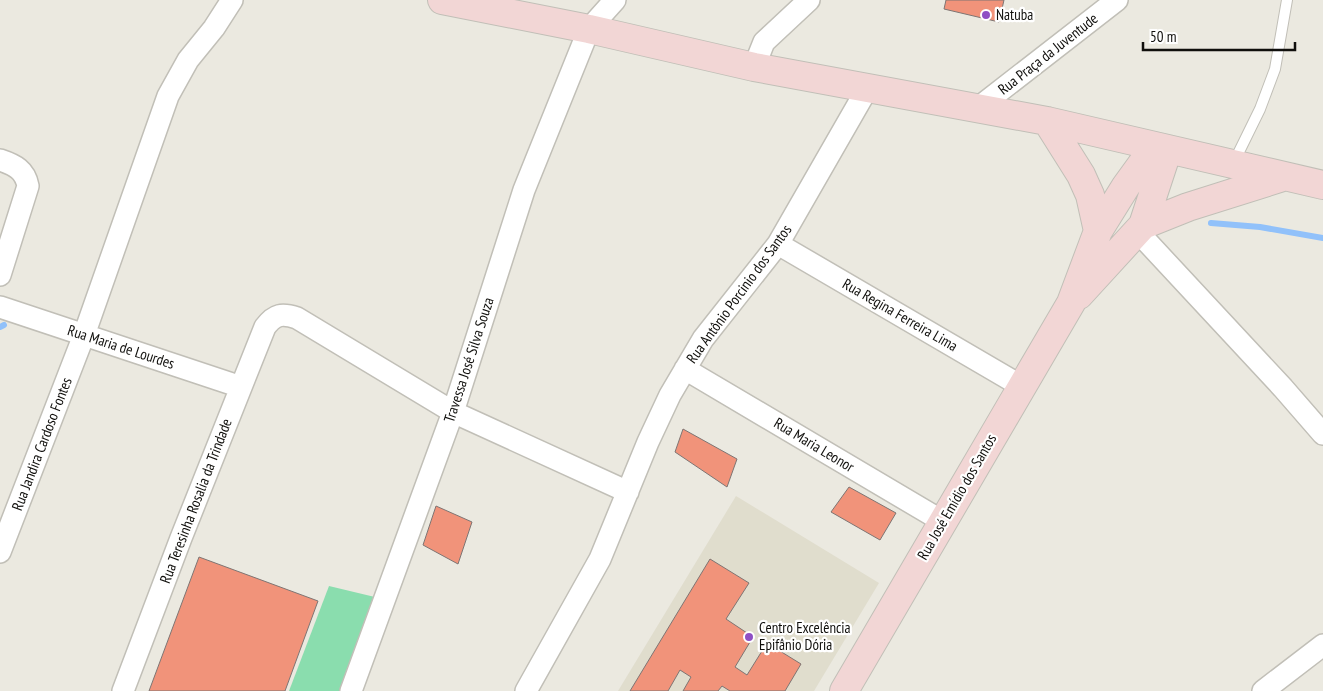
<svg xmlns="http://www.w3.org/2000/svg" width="1323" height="691" font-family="'PT Sans Narrow',sans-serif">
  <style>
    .built { fill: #e0ddcd }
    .green { fill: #8addae }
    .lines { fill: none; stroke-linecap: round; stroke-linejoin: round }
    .stream { stroke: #91c1fa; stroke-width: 6 }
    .building { fill: #f1937a; stroke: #7e7573 }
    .service-casing { stroke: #c1bfb7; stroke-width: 12 }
    .minor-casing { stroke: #c1bfb7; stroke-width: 24 }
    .secondary-casing { stroke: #c1bfb7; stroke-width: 30 }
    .service { stroke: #fff; stroke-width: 10 }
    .minor { stroke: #fff; stroke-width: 21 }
    .secondary { stroke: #f2d6d5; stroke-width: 28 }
    .poi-dot { fill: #8f4fc4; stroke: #fff; stroke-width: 2 }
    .labels { text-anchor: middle; stroke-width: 4.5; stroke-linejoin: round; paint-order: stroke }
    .poi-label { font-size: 15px; fill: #100f0c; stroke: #fff; text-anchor: start }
    .street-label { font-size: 15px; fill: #100f0c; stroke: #fff }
  </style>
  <rect width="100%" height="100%" fill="#ebe9e0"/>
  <path class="built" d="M736,496L879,583L814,691H618Z"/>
  <path class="green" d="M329,586L379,598L344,691H289Z"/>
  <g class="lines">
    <path class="stream" d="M1211,223L1260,227L1323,238
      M0,327L4,325"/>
  </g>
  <path class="building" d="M946,0H1004L999,22L944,9Z
    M683,429L737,459L727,487L675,452Z
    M849,487L896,513L880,540L831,512Z
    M436,506L472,522L458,564L423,545Z
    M199,557L318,601L285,691H149Z
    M710,559L749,583L726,619L753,637L735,667L747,675L767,643L801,664L785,691H730L722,686L718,691H683L691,677L680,670L668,691H630Z"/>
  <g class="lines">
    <defs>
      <path id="service" d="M1233,164L1260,109L1275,69L1287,0"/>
      <path id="minor" d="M754,67L764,42L809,0
        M978,108L1117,0
        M0,160C15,165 25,170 28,186L0,275
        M1137,231L1283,388L1323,434
        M778,244L1021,386
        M0,307L241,387
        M685,369L942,521
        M0,552L84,335L168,96L188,60L214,28L232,0
        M123,691L181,538L265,327C275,314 282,313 297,318L453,412L628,492
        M351,691L453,412L524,190L589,29L615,0
        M526,691L600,559L648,442L670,395L703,339L778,244L867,89
        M1263,691L1323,645"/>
      <path id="secondary" d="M442,0L589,29L754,67L1047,121L1323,185
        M1047,121L1081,175L1090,195L1098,231
        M1143,225L1188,207L1283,177
        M1079,295L1143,225L1168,149
        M844,691L1071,303L1098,231L1126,186L1155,146"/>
    </defs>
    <use href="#service" class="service-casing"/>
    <use href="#minor" class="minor-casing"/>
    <use href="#secondary" class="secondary-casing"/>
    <use href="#service" class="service"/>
    <use href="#minor" class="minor"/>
    <use href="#secondary" class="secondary"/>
  </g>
  <g class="poi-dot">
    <circle cx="986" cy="15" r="5"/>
    <circle cx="749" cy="637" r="5"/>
  </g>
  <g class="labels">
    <g class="poi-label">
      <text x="996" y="20">Natuba</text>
      <text x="759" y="633">Centro Excelência<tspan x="759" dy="17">Epifânio Dória</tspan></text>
    </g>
    <g class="street-label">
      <text transform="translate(1048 54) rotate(-38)" y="5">Rua Praça da Juventude</text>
      <text transform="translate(739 294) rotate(-54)" y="5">Rua Antônio Porcinio dos Santos</text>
      <text transform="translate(900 315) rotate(30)" y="5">Rua Regina Ferreira Lima</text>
      <text transform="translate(121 347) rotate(18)" y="5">Rua Maria de Lourdes</text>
      <text transform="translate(469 360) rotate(-72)" y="5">Travessa José Silva Souza</text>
      <text transform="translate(42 444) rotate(-69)" y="5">Rua Jandira Cardoso Fontes</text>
      <text transform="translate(814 445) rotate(31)" y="5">Rua Maria Leonor</text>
      <text transform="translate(957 497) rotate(-60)" y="5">Rua José Emídio dos Santos</text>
      <text transform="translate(196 501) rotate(-69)" y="5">Rua Teresinha Rosalia da Trindade</text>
    </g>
  </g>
  <path d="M1143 42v8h152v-8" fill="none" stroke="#100f0c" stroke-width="2.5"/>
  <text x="1150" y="42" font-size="15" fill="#100f0c" stroke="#ffffff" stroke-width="4" paint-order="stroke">50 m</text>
</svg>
